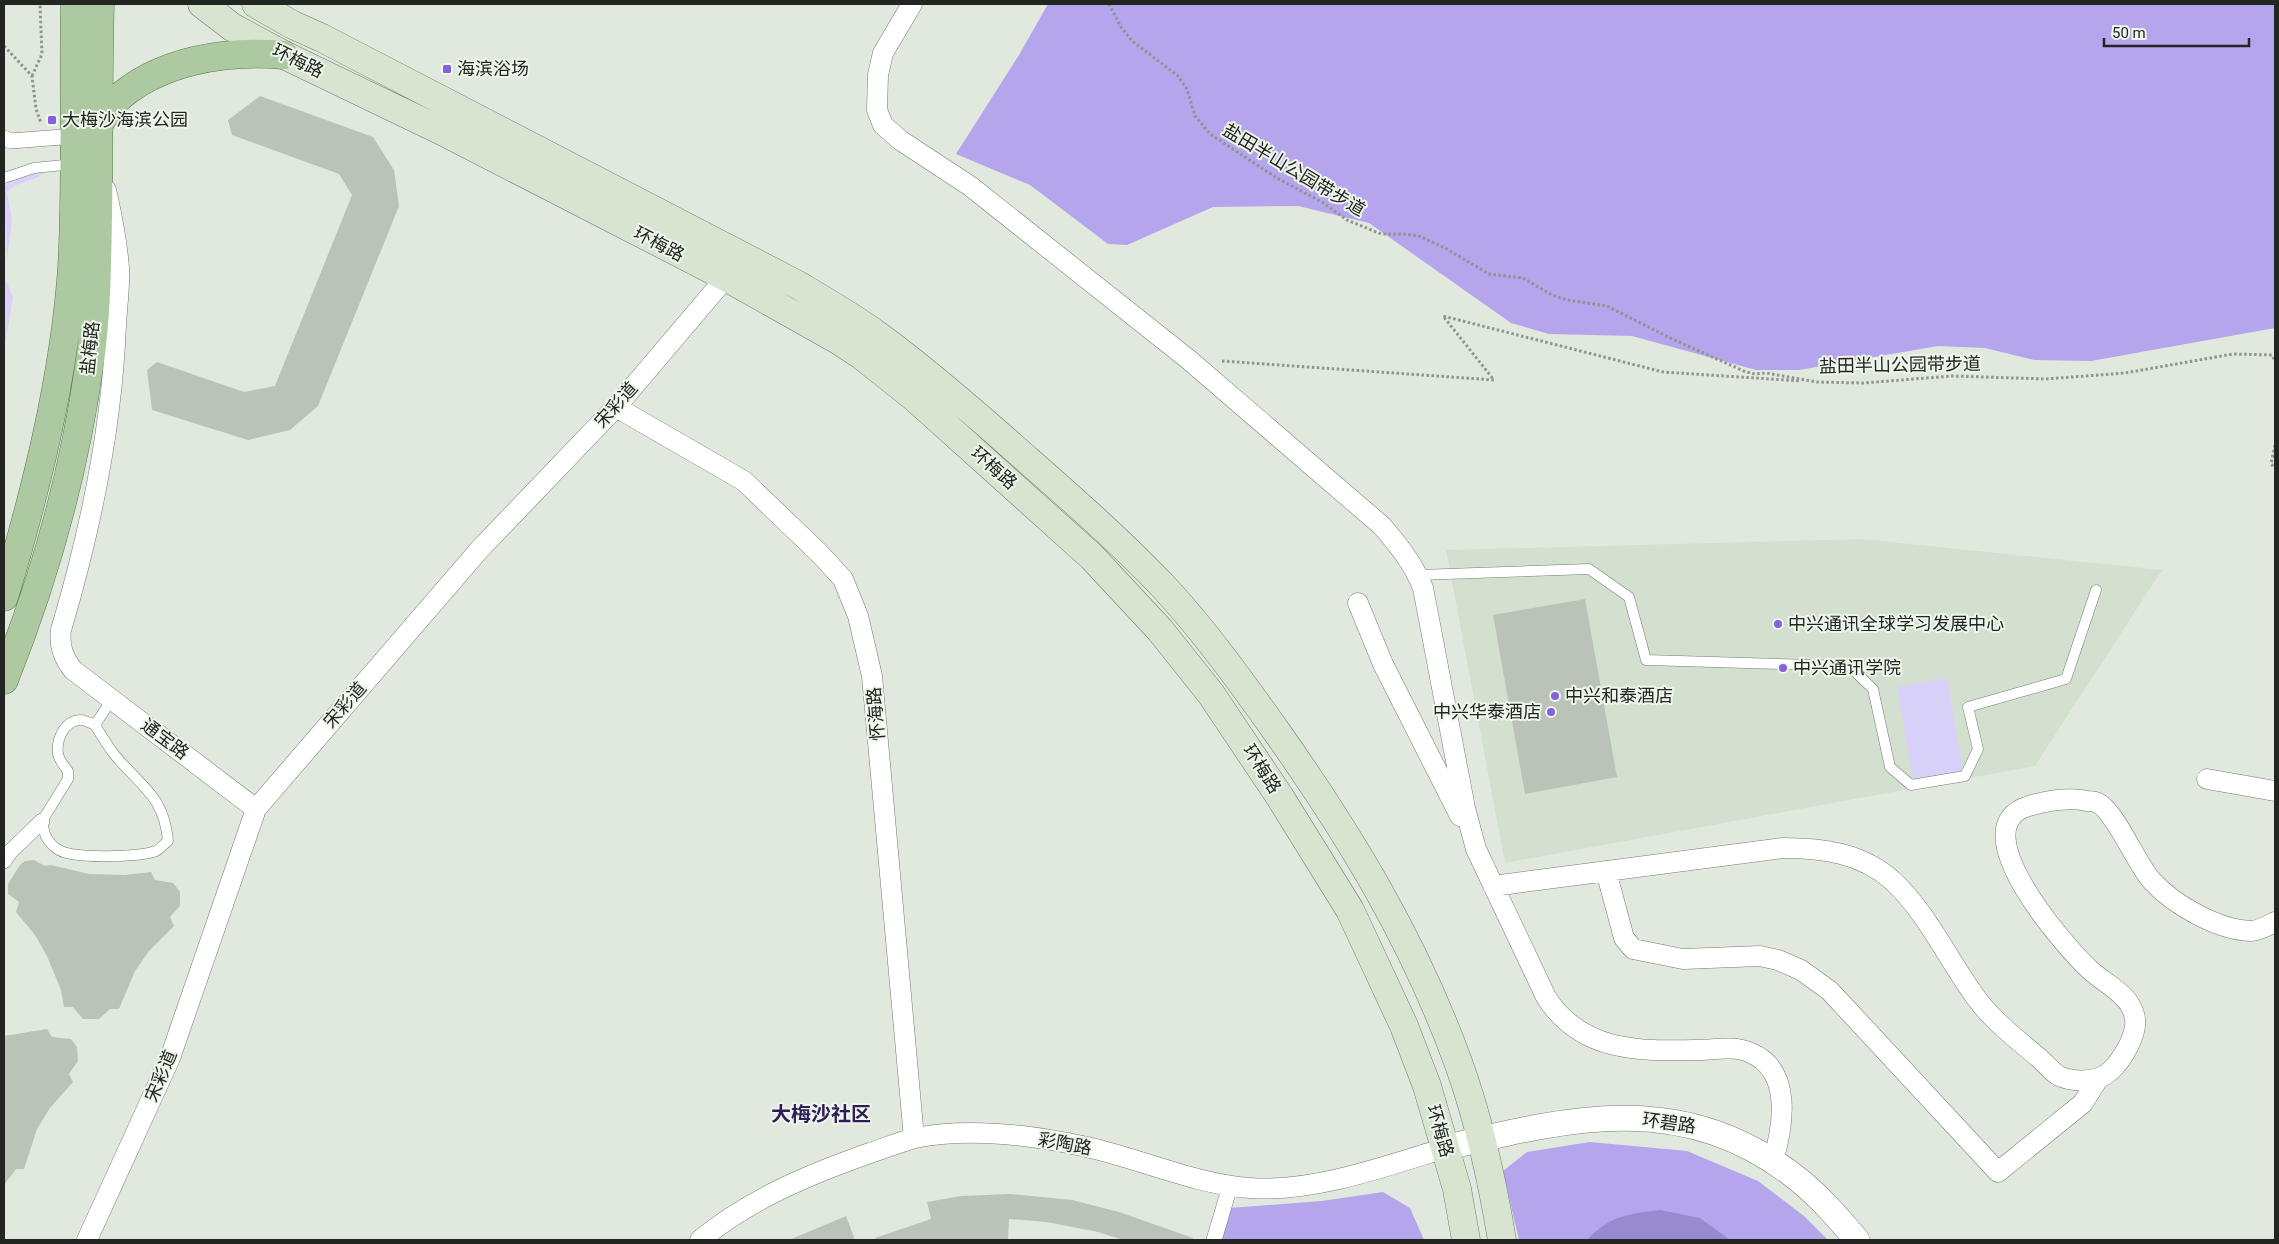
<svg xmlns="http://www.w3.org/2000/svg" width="2279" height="1244" font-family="Roboto,'Noto Sans SC',sans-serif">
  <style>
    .built { fill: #d4e0cf }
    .green { fill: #d8d1f9 }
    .forest { fill: #b4a5ed }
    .water { fill: #998ad0 }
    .building { fill: #bbc3b9 }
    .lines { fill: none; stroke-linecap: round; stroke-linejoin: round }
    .service-casing { stroke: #747b72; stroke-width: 11 }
    .pedestrian-casing { stroke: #747b72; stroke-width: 16 }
    .minor-casing { stroke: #747b72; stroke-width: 21 }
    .tertiary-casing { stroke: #747b72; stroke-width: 26 }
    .secondary-casing { stroke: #747b72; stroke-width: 29 }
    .primary-casing { stroke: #59784b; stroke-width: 29 }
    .path { stroke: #8f958d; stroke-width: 3; stroke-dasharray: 2.5 2.5; stroke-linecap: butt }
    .service { stroke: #fff; stroke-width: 10 }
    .pedestrian { stroke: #fff; stroke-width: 15 }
    .minor { stroke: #fff; stroke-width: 20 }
    .tertiary { stroke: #fff; stroke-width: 25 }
    .secondary { stroke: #d6e4d0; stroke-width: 28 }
    .primary { stroke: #adc9a1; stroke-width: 28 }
    .poi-dot { fill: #8661dc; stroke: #eef6eb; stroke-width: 2 }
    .labels { text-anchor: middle; stroke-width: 4; stroke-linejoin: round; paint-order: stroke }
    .street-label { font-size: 18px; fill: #222521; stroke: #eef6eb }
    .poi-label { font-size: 18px; fill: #222521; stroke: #eef6eb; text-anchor: start }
    .quarter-label { font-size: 20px; font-weight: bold; fill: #2f1d57; stroke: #eef6eb }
  </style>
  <rect width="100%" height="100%" fill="#e1e9de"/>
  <path class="built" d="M1861,539L2162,570L2035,766L1505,863L1446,550Z"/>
  <path class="green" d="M46,171C35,183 17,180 7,192L12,219L7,260L4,187C12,176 33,174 46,171Z
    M6,281L13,297L4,351V288Z
    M1947,678L1963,771L1913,780L1897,687Z"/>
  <path class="forest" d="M1048,4H2275V328L2091,361L2034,360L1985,348L1938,346L1799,370H1756L1632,336L1549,334L1511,323L1369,223L1298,206L1213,207L1127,245L1108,244L1030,185L956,154L1019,55Z
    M1590,1142L1687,1151L1758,1181L1804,1216L1828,1240H1519L1503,1171L1527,1152Z
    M1383,1192L1410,1208L1424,1240H1221L1229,1208L1322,1201Z"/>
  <path class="water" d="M1660,1210L1700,1218L1730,1240H1587C1611,1215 1628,1214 1660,1210Z"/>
  <path class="building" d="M260,96L373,137L394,170L399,206L318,406L290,430L248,440L152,410L147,370L157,362L244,392L275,386L352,195L339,174L232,135L228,120Z
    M1585,599L1617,777L1525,794L1493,615Z
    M34,860L45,866L51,865L89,874L125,875L151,872L155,880L173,883L180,892V906L170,917L174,926L149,951L135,971L119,1009H110L99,1019H83L73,1007H64L61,990L47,956L35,935L16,912L19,902L8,894V884L20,865L25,861Z
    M47,1029L52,1037L71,1039L77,1047L78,1061L69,1074L73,1082L50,1108L37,1129L24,1169H16L4,1185V1036Z
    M1010,1194L1072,1200L1119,1212L1193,1238V1240H1123L1098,1232L1047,1222L1009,1219L1008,1240H876L875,1238L931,1219L927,1202L961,1196Z
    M846,1216L855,1240H789Z"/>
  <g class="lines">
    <defs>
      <path id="service" d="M4,178L34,168L74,164
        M1418,575L1589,569L1629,597L1646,660L1849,666L1873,689L1890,767L1911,785L1965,776L1978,749L1968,707L2066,679L2096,590
        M95,725C101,735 107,745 114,754C140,786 164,795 168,841C164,844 160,849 156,851C140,857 73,859 59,850C47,843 44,834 42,821L68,779V771C64,766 59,760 58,754C56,740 64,721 80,720C84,720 91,723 95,725L112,699"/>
      <path id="pedestrian" d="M4,138L11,141L75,136
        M4,861L10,852L42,821
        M1214,1240L1230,1186"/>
      <path id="minor" d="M912,4L883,53L878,75L877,110L883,125L900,140L970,186L1188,359L1382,526C1399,546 1413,563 1423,588L1465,808L1476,849L1546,997C1582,1054 1643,1051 1702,1050C1718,1049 1736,1046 1751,1053C1793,1071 1783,1127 1773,1161
        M106,190C112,216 117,242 119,268C120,287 117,306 116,325C112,428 90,532 61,630C59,646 63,657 73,670L256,809
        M616,407L744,481L819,553L843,579L858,616L872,676L914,1138
        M1358,603L1383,664L1460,816
        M2207,779L2275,791
        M1606,871L1624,938L1633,949L1683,959L1760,956L1778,960L1801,970L1830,991L1998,1172L2083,1103L2098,1079
        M1493,886L1783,848C1823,848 1862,853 1893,881C1928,914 1948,960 1977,999C1993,1021 2018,1040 2039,1058C2045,1063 2052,1072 2059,1076C2072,1082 2093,1082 2105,1075C2119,1066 2133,1042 2135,1026C2136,1019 2134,1012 2130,1005C2122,991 2103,982 2090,970C2065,947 1959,826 2029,806C2047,801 2069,797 2087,801C2091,801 2094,801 2098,803C2115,811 2137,865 2152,881C2174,905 2218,930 2251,931C2258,931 2269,925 2275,922
        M87,1240L170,1058L256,809L479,550L616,407L734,268
        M700,1240C750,1199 810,1174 870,1153C885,1148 900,1142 915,1138C970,1127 1032,1135 1087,1147C1141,1159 1194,1184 1250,1188C1311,1193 1387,1166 1445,1148"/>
      <path id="tertiary" d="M1445,1148C1574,1116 1686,1090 1799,1180C1821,1198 1839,1219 1857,1240"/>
      <path id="secondary" d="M202,4L232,27L284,55L448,134L726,277L838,340L861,355L915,398L1092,557L1160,630L1211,694L1280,797L1350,910L1404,1026L1427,1086L1457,1189L1466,1240
        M256,4L293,25L322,38L798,285C825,301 851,316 876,334C924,369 969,408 1013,447C1064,492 1115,536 1162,585C1205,631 1242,683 1279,735C1352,839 1414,941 1458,1062C1479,1119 1492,1180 1502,1240"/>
      <path id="primary" d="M99,124C104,117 108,108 114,102C158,60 227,50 284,55
        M4,597C36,491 64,379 72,268C77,180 73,92 75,4
        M4,680C44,580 74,473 89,367C97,317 97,266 98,216C99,145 98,74 100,4"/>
    </defs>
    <use href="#service" class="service-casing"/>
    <use href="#pedestrian" class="pedestrian-casing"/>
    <use href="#minor" class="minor-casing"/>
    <use href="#tertiary" class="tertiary-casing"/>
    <use href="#secondary" class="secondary-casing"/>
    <use href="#primary" class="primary-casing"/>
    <path class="path" d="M1109,4L1121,27L1132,41L1177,75L1187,89L1195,116L1210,134L1277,178L1322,202L1347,220L1381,234H1404L1419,236L1445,248L1489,274L1523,278L1552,295L1567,300L1607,306L1670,338L1746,372L1755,374L1766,373L1817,382L1863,383L1952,376L2046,379L2125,373L2233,354L2272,355L2275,361
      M4,46L32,76L36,109L41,123
      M32,76L42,54L40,4
      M1222,361L1494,380L1443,316L1663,372L1801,381
      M2275,445L2271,464L2275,468"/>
    <use href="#service" class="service"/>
    <use href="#pedestrian" class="pedestrian"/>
    <use href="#minor" class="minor"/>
    <use href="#tertiary" class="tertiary"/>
    <use href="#secondary" class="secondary"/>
    <use href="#primary" class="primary"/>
  </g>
  <g class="poi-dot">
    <rect x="442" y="64" width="10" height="10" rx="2.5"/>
    <rect x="47" y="115" width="10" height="10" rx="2.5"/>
    <circle cx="1778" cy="624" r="5"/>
    <circle cx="1783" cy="668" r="5"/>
    <circle cx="1555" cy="696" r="5"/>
    <circle cx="1551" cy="712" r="5"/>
  </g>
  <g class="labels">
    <g class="street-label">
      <text transform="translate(298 61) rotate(26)" y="6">环梅路</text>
      <text transform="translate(1294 170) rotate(31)" y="6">盐田半山公园带步道</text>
      <text transform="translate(659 244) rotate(27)" y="6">环梅路</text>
      <text transform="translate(90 348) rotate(-84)" y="6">盐梅路</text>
      <text transform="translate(1900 365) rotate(-1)" y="6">盐田半山公园带步道</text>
      <text transform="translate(616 405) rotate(-48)" y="6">宋彩道</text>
      <text transform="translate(994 468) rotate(41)" y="6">环梅路</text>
      <text transform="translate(345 705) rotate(-49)" y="6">宋彩道</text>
      <text transform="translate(876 714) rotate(-95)" y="6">怀海路</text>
      <text transform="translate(165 739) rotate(37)" y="6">通宝路</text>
      <text transform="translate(1262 769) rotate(57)" y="6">环梅路</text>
      <text transform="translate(161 1076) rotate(-67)" y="6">宋彩道</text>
      <text transform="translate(1669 1123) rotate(8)" y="6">环碧路</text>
      <text transform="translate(1440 1131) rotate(74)" y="6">环梅路</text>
      <text transform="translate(1065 1144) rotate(10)" y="6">彩陶路</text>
    </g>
    <g class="poi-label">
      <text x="457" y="75">海滨浴场</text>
      <text x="62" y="126">大梅沙海滨公园</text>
      <text x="1788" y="630">中兴通讯全球学习发展中心</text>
      <text x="1793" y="674">中兴通讯学院</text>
      <text x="1565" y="702">中兴和泰酒店</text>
      <text x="1541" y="718" text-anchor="end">中兴华泰酒店</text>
    </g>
    <g class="quarter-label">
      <text x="821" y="1121">大梅沙社区</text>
    </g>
  </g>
  <rect width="2279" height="1244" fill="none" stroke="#222521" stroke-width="10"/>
  <path d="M2104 38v8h145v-8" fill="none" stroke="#222521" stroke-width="2.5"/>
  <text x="2112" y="38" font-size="15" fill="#222521" stroke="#eef6eb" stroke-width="4" paint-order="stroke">50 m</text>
</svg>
